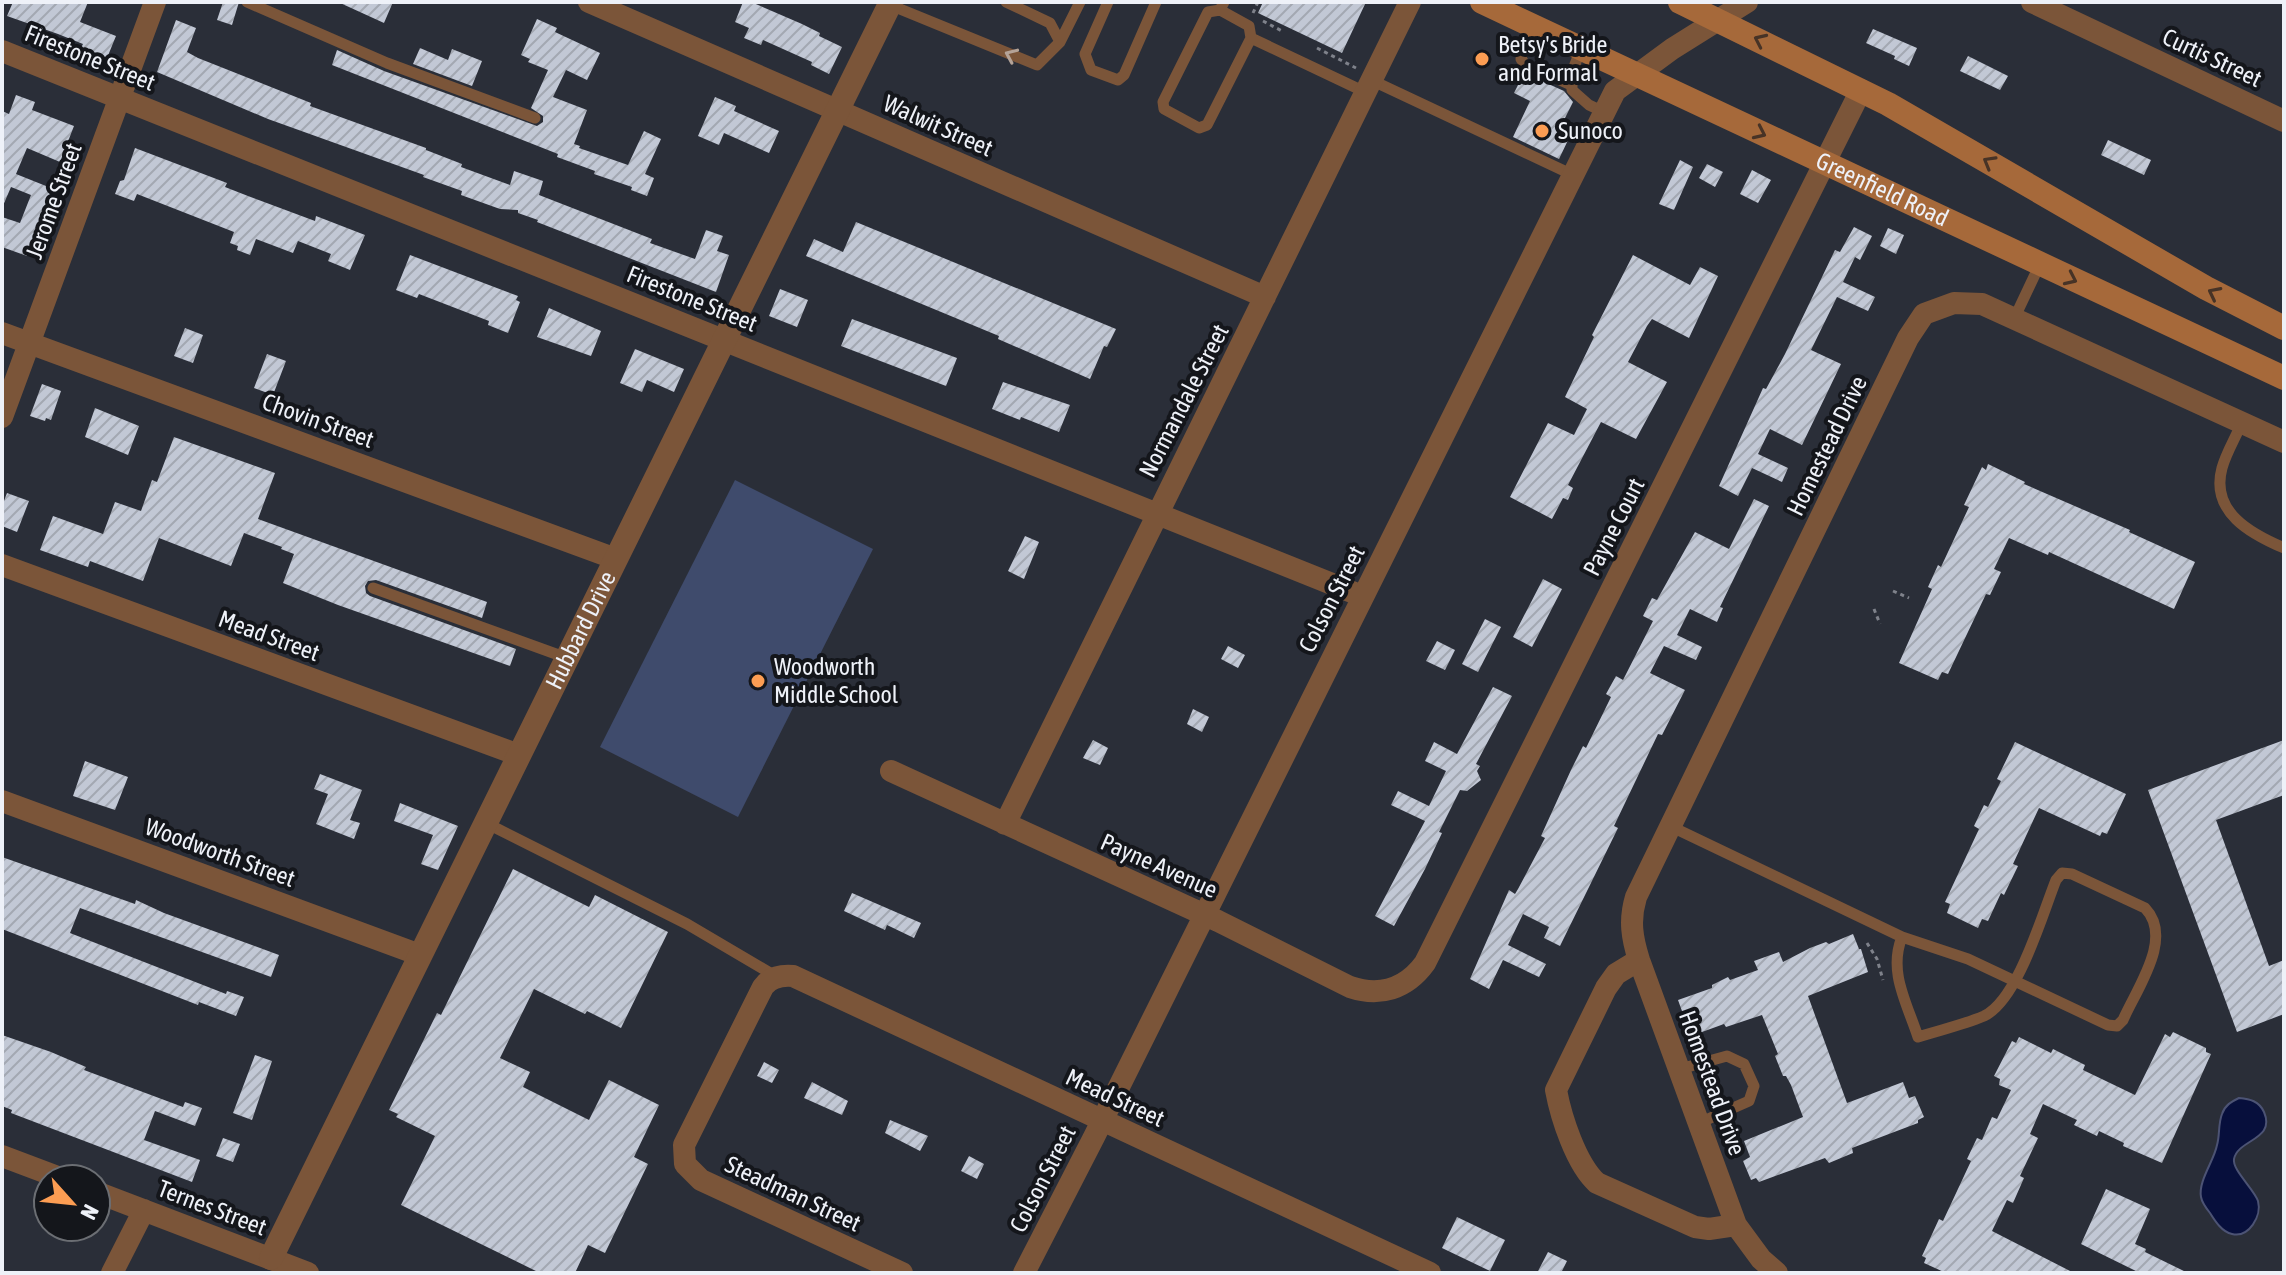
<svg xmlns="http://www.w3.org/2000/svg" width="2286" height="1275" font-family="'Asap Condensed',sans-serif">
  <style>
    .garden { fill: #3f4b6c }
    .water { fill: #070f3c; stroke: #4c5374; stroke-width: 2 }
    .building { fill: url(#building-hatch) }
    .lines { fill: none; stroke-linecap: round; stroke-linejoin: round }
    .path { stroke: #7f828b; stroke-width: 3; stroke-dasharray: 4 4; stroke-linecap: butt }
    .service { stroke: #7b5539; stroke-width: 11 }
    .minor { stroke: #7b5539; stroke-width: 22 }
    .tertiary { stroke: #7b5539; stroke-width: 24 }
    .secondary { stroke: #a6693a; stroke-width: 24 }
    .oneway { stroke: #473326 }
    .oneway2 { stroke: #b4a398 }
    .poi-dot { fill: #fc9d53; stroke: #14161b; stroke-width: 3 }
    .labels { text-anchor: middle; stroke-width: 8; stroke-linejoin: round; paint-order: stroke }
    .poi-label { font-size: 24px; fill: #eef1f8; stroke: #14161b; text-anchor: start }
    .street-label { font-size: 24px; fill: #eef1f8; stroke: #14161b }
  </style>
  <defs>
    <pattern id="building-hatch" width="6" height="6" patternUnits="userSpaceOnUse" patternTransform="scale(2)"><rect width="6" height="6" fill="#c2c8d5"/><path d="M-1 1l2-2M0 6l6-6M5 7l2-2" fill="none" stroke="#a3a8b2"/></pattern>
  </defs>
  <rect width="100%" height="100%" fill="#2a2e38"/>
  <path class="garden" d="M735,480L873,549L738,817L600,747Z"/>
  <path class="water" d="M2239,1098C2250,1099 2259,1101 2264,1112C2276,1140 2238,1139 2234,1159C2232,1170 2254,1189 2258,1201C2262,1216 2249,1238 2232,1234C2222,1232 2215,1221 2210,1213C2206,1208 2202,1203 2201,1197C2198,1181 2214,1161 2217,1145C2220,1135 2218,1124 2222,1114C2225,1105 2231,1102 2239,1098Z"/>
  <path class="building" d="M13,2H88L80,22L116,36L107,58L81,48L83,44L58,34L7,16Z
    M223,2H239L232,25L217,20Z
    M338,2H393L384,23Z
    M743,2H751L802,24L820,33L819,36L842,47L829,74L811,65L812,62L763,40L761,45L744,38L749,28L735,22Z
    M1263,2H1366L1342,53L1258,13Z
    M537,19L557,28L555,32L600,53L587,80L566,70L553,97L587,110L574,144L580,146L579,148L628,165L644,131L661,139L645,174L654,178L647,196L631,190L632,187L594,174L595,171L557,157L558,154L332,65L337,50L384,71L537,126L543,122V116L531,108L548,70L528,62L530,59L521,55Z
    M176,20L196,28L187,52L198,58L311,103L310,106L426,148V150L462,164L461,167L510,185L514,171L543,181L539,195L652,239L650,243L695,259L706,230L723,236L717,251L729,255L716,292L537,222L538,220L518,213V210L500,209L461,195L462,191L423,177L424,175L268,119L157,72Z
    M1873,29L1917,48L1909,66L1894,59L1895,56L1866,43Z
    M420,48L448,60L452,49L482,61L472,86L413,64Z
    M1968,56L2008,76L2000,90L1960,71Z
    M1524,73L1564,91L1573,102L1559,130L1570,136L1559,159L1513,137L1530,101L1514,93Z
    M16,95L35,102L32,110L74,126L60,162L27,148L16,174L56,190L45,216L42,215L27,256L2,247V217L20,223L31,195L11,187L2,208V111L9,114Z
    M715,97L736,106L734,111L779,131L769,153L724,133L719,145L698,136Z
    M2108,140L2151,160L2144,175L2101,155Z
    M135,148L227,183L225,187L248,196L315,221L316,216L365,235L350,270L328,261L331,254L298,241L293,253L256,239L250,255L237,250L238,246L230,243L234,232L137,194L134,201L115,194L120,181L124,180Z
    M1680,160L1693,167L1674,210L1659,204Z
    M1707,164L1723,172L1715,187L1699,178Z
    M1752,170L1771,180L1758,203L1740,194Z
    M856,222L1116,329L1107,347L1104,346L1090,379L998,339L999,336L806,256L814,239L843,252Z
    M1854,227L1872,236L1860,260L1855,257L1843,282L1875,297L1868,311L1837,297L1811,350L1841,364L1802,445L1770,429L1758,454L1788,468L1782,482L1752,468L1738,496L1719,486L1763,388L1766,389L1785,354L1835,250L1840,252Z
    M1888,228L1904,235L1896,254L1880,246Z
    M410,255L518,296L516,300L520,302L508,333L488,325L489,321L419,294L417,298L396,290Z
    M1633,255L1690,285L1700,267L1718,276L1689,338L1652,319L1647,326L1628,362L1667,382L1636,439L1601,422L1568,485L1573,488L1568,500L1563,498L1552,519L1510,497L1548,423L1574,435L1587,409L1565,397L1594,337L1592,335Z
    M780,289L808,300L797,327L769,316Z
    M549,308L601,331L591,356L537,337Z
    M852,319L957,358L946,386L841,346Z
    M185,328L203,335L193,363L174,356Z
    M635,349L684,369L674,392L647,380L642,392L620,383Z
    M267,354L286,361L273,395L254,388Z
    M1003,382L1070,405L1059,432L1021,417L1020,420L992,409Z
    M42,384L61,391L51,420L46,418L45,421L30,416Z
    M95,408L139,426L128,455L85,437Z
    M174,437L275,473L258,519L487,602L482,618L376,580L368,581L365,586L366,593L370,596L516,649L510,666L338,605L283,583L294,554L281,549L282,547L244,533L231,566L159,538L143,581L90,561L88,567L40,550L53,516L103,534L115,502L141,511L152,480L157,482Z
    M1988,464L2025,482L2024,484L2130,530L2129,532L2195,562L2174,609L2049,552L2048,555L2009,538L1994,569L2001,572L1990,595L1986,594L1948,674L1942,672L1938,680L1899,663L1932,589L1928,587L1938,565L1941,567L1969,507L1964,505L1982,467L1986,470Z
    M7,493L29,501L17,532L2,526V506Z
    M1754,499L1769,506L1720,607L1723,608L1717,622L1690,609L1677,635L1702,647L1696,660L1664,646L1650,673L1685,690L1662,735L1658,734L1614,826L1618,828L1560,946L1544,938L1549,927L1523,914L1508,945L1546,964L1539,977L1503,960L1489,989L1470,979L1509,890L1515,894L1518,889L1545,838L1541,836L1571,770L1583,746L1586,748L1611,697L1606,694L1616,676L1623,680L1653,621L1643,616L1652,598L1657,600L1695,532L1729,549Z
    M1025,536L1039,542L1024,579L1008,571Z
    M1543,579L1562,589L1532,647L1513,637Z
    M1485,619L1501,627L1478,672L1462,664Z
    M1437,641L1455,650L1445,670L1426,661Z
    M1228,646L1245,655L1238,668L1221,659Z
    M1493,687L1512,696L1476,764L1480,766L1477,771L1481,780L1467,791L1460,790L1439,832L1442,833L1425,869L1394,926L1375,916L1425,821L1391,805L1398,791L1429,806L1446,771L1425,761L1434,742L1457,754Z
    M1193,709L1209,717L1202,732L1187,724Z
    M1093,740L1108,748L1100,765L1083,758Z
    M2284,740V795L2216,820L2269,966L2284,960V1014L2237,1032L2148,790Z
    M2015,742L2126,794L2107,834L2102,832L2100,836L2039,808L2013,864L2018,866L2004,895L2001,893L1988,921L1982,919L1978,928L1947,913L1950,904L1945,902L1979,829L1974,826L1984,805L1988,807L2001,781L1997,779Z
    M85,761L128,777L115,810L73,796Z
    M320,774L362,790L350,820L360,823L354,839L316,824L328,794L314,789Z
    M400,803L458,826L438,870L421,864L433,835L394,821Z
    M2,857L135,904L136,900L164,913L279,955L271,977L80,908L70,933L226,994L227,991L244,997L236,1016L199,1002L198,1005L2,929Z
    M513,869L589,907L595,895L668,932L621,1028L587,1011L585,1014L534,989L500,1058L530,1072L523,1087L589,1120L609,1080L659,1105L634,1157L648,1164L605,1253L588,1245L575,1273H540L401,1205L435,1136L396,1117L398,1114L389,1110L437,1013L441,1015Z
    M852,893L921,923L914,938L887,925L885,930L844,911Z
    M1853,934L1859,949H1861L1868,972L1808,996L1847,1103L1903,1082L1909,1098L1915,1096L1924,1117L1918,1120V1123L1852,1148L1853,1153L1829,1163L1825,1158L1759,1182L1756,1178L1751,1180L1743,1161L1750,1157L1744,1141L1803,1117L1791,1085L1786,1076H1783L1775,1056L1778,1054L1762,1015L1726,1027L1724,1024L1691,1036L1678,1000L1712,988V985L1728,977L1730,980L1758,970L1754,961L1779,952L1783,962L1810,948L1826,942L1829,944Z
    M2173,1032L2206,1048V1052L2211,1054L2162,1163L2123,1146L2124,1143L2099,1131L2097,1136L2074,1125L2077,1120L2043,1104L2030,1134L2038,1138L2020,1176L2024,1178L2013,1203L2007,1200L1992,1231L2074,1273H1946L1924,1263L1926,1258L1922,1256L1939,1219L1943,1221L1971,1161L1967,1159L1977,1138L1982,1140L1992,1117L1997,1119L2011,1090L1999,1085L2000,1079L1994,1076L2012,1041L2016,1043L2019,1037L2051,1053L2053,1049L2085,1065L2083,1070L2135,1095L2165,1034L2170,1037Z
    M2,1035L51,1052L86,1067L84,1070L183,1107L185,1102L202,1108L195,1126L155,1111L144,1140L200,1160L192,1182L11,1113L12,1110L2,1106Z
    M255,1055L272,1061L252,1120L233,1113Z
    M764,1062L779,1070L772,1083L757,1076Z
    M812,1082L848,1101L842,1115L804,1098Z
    M890,1120L928,1136L920,1151L885,1133Z
    M223,1138L240,1144L233,1162L216,1156Z
    M969,1156L984,1164L977,1179L961,1171Z
    M2106,1189L2150,1209L2135,1244L2146,1249L2145,1252L2188,1273H2140L2081,1244Z
    M1457,1217L1505,1240L1490,1271L1442,1248Z
    M1548,1252L1567,1261L1561,1273H1537Z"/>
  <g class="lines">
    <path class="path" d="M1253,13L1258,2
      M1263,21L1282,31
      M1317,48L1356,68
      M1893,591L1909,598
      M1874,609L1880,624
      M1867,943L1877,959L1883,980"/>
    <path class="service" d="M247,2L387,63L535,118
      M1006,2L1050,23L1060,42
      M1108,2L1085,54L1091,70L1118,80L1124,75L1156,2
      M1224,2L1220,10L1208,12L1163,102L1164,109L1199,128L1207,125L1251,38L1365,92
      M890,5L1037,65L1060,42L1080,2
      M1220,10L1249,26L1251,38
      M1536,27L1523,50L1521,59L1525,64L1571,85
      M1581,49L1572,72V90L1589,105L1604,112
      M1371,80L1573,175
      M2014,319L2040,264
      M2242,422C2236,437 2226,453 2222,468C2210,512 2251,534 2284,548
      M373,588L567,658
      M486,823L687,924L777,977
      M1672,827L1902,937L1968,959L2108,1025L2117,1026L2123,1020C2137,988 2174,938 2145,908L2072,874L2062,873L2056,880C2042,915 2018,1000 1984,1016C1963,1025 1940,1030 1918,1037C1907,1003 1888,972 1902,937
      M1680,1069L1727,1056L1744,1064L1754,1086L1749,1101L1699,1123"/>
    <path class="minor" d="M589,2L1265,297
      M2032,2L2284,121
      M2,51L1362,596
      M2,333L616,559
      M2,417L155,2
      M2,565L519,755
      M891,771L1218,921L1350,987C1380,997 1406,989 1425,963L1861,90
      M2,801L420,955
      M1005,824L1410,2
      M1639,960L1616,974L1606,988L1556,1090C1561,1117 1576,1164 1597,1183L1695,1227L1709,1229L1736,1225
      M2,1156L63,1179
      M96,1192L308,1273
      M112,1273L144,1210
      M902,1273L701,1180L685,1164L684,1145L763,987C770,977 781,975 793,976L1430,1273
      M1024,1273L1094,1137L1615,91L1672,49L1747,2
      M1777,1273L1761,1259L1736,1225L1639,960C1632,938 1629,920 1636,897L1908,338L1924,314L1954,303L1982,304L2284,442"/>
    <path class="tertiary" id="s1" d="M271,1258L891,2"/>
    <g class="secondary">
      <path id="s2" d="M1482,2L2284,378"/>
      <path d="M1680,2L1888,104L2206,288L2284,328"/>
    </g>
  </g>
  <defs><path id="oneway-chevron" d="M-2-3.5L2.5 0L-2 3.5" fill="none" stroke-width="1.6" stroke-linecap="round" stroke-linejoin="round" transform="scale(2)"/></defs>
  <g class="oneway">
    <use href="#oneway-chevron" transform="translate(1760 40) rotate(-155)"/>
    <use href="#oneway-chevron" transform="translate(1760 133) rotate(25)"/>
    <use href="#oneway-chevron" transform="translate(1989 162) rotate(-150)"/>
    <use href="#oneway-chevron" transform="translate(2071 279) rotate(25)"/>
    <use href="#oneway-chevron" transform="translate(2214 293) rotate(-153)"/>
  </g>
  <use class="oneway2" href="#oneway-chevron" transform="translate(1011 55) rotate(-156)"/>
  <g class="poi-dot">
    <circle cx="1482" cy="59" r="8"/>
    <circle cx="1542" cy="131" r="8"/>
    <circle cx="758" cy="681" r="8"/>
  </g>
  <g class="labels">
    <g class="poi-label">
      <text x="1498" y="53">Betsy's Bride<tspan x="1498" dy="28">and Formal</tspan></text>
      <text x="1558" y="139">Sunoco</text>
      <text x="774" y="675">Woodworth<tspan x="774" dy="28">Middle School</tspan></text>
    </g>
    <g class="street-label">
      <text transform="translate(90 58) rotate(22)" y="8">Firestone Street</text>
      <text transform="translate(2212 58) rotate(25)" y="8">Curtis Street</text>
      <text transform="translate(938 126) rotate(24)" y="8">Walwit Street</text>
      <text dy="8" stroke="none"><textPath href="#s2" startOffset="442">Greenfield Road</textPath></text>
      <text transform="translate(54 201) rotate(-70)" y="8">Jerome Street</text>
      <text transform="translate(692 299) rotate(22)" y="8">Firestone Street</text>
      <text transform="translate(1184 401) rotate(-63)" y="8">Normandale Street</text>
      <text transform="translate(318 421) rotate(20)" y="8">Chovin Street</text>
      <text transform="translate(1827 446) rotate(-64)" y="8">Homestead Drive</text>
      <text transform="translate(1614 527) rotate(-63)" y="8">Payne Court</text>
      <text transform="translate(1332 599) rotate(-63)" y="8">Colson Street</text>
      <text dy="8" stroke="none"><textPath href="#s1" startOffset="700">Hubbard Drive</textPath></text>
      <text transform="translate(269 636) rotate(20)" y="8">Mead Street</text>
      <text transform="translate(220 853) rotate(20)" y="8">Woodworth Street</text>
      <text transform="translate(1159 866) rotate(24)" y="8">Payne Avenue</text>
      <text transform="translate(1712 1083) rotate(70)" y="8">Homestead Drive</text>
      <text transform="translate(1115 1098) rotate(25)" y="8">Mead Street</text>
      <text transform="translate(1043 1179) rotate(-63)" y="8">Colson Street</text>
      <text transform="translate(793 1194) rotate(25)" y="8">Steadman Street</text>
      <text transform="translate(212 1208) rotate(21)" y="8">Ternes Street</text>
    </g>
  </g>
  <rect width="2286" height="1275" fill="none" stroke="#eef1f8" stroke-width="8"/>
  <g transform="translate(72 1203) rotate(117)"><circle r="38" fill="#14161b" stroke="#6b6e73" stroke-width="2"/>
  <path d="M0-6L14 30L0 20L-14 30Z" fill="#fc9d53"/>
  <text y="-12" font-size="22" font-weight="bold" text-anchor="middle" fill="#eef1f8">N</text>
  </g>
</svg>
